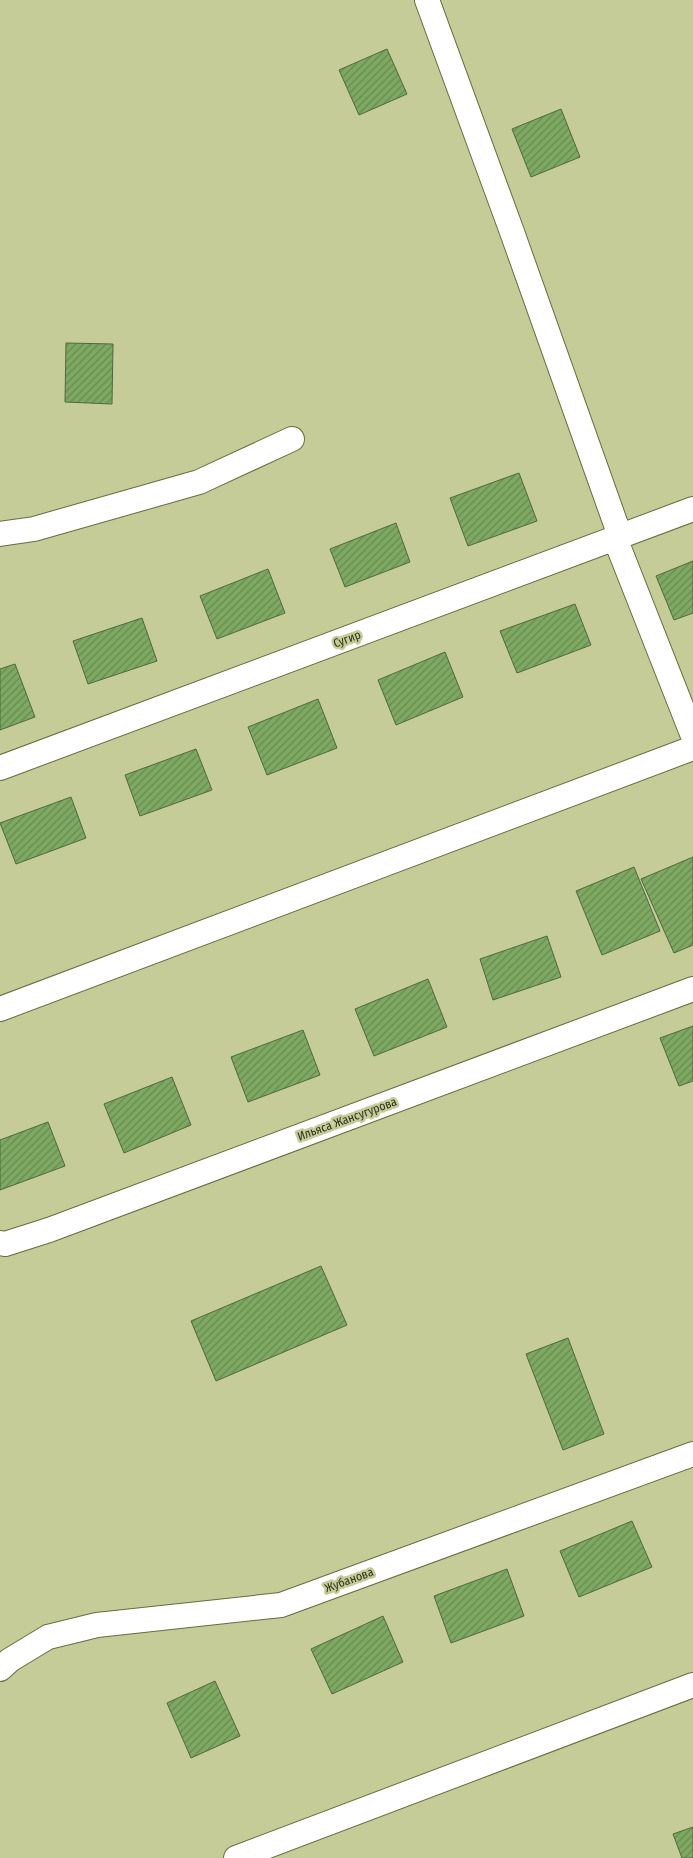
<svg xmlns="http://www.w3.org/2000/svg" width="693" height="1858" font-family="'Fira Sans Condensed',sans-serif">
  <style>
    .building { fill: url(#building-hatch); stroke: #4f683f }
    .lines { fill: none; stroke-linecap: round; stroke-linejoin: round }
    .street-casing { stroke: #676d3c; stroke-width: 26 }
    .street { stroke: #fff; stroke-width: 24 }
    .labels { text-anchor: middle; stroke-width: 5; stroke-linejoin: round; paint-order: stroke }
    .street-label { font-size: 12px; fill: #30321d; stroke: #c5cc98 }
  </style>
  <defs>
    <pattern id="building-hatch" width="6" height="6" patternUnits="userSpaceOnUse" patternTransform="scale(1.25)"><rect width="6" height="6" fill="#7ea962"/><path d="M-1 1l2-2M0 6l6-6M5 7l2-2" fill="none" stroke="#688a50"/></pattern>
  </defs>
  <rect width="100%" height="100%" fill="#c5cc98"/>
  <path class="building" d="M387,49L407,94L359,115L339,70Z
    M561,109L580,157L531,177L512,129Z
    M66,343L113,344L112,404L65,402Z
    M519,473L537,521L468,546L450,498Z
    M396,523L410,562L345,587L330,549Z
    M693,561V613L674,620L656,576Z
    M268,569L285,613L217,639L200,596Z
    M575,604L591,645L517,673L500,631Z
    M142,618L157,661L88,684L73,641Z
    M445,652L463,697L396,725L378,680Z
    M15,664L35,717L0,730V669Z
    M318,699L337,748L267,775L248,727Z
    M196,749L212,790L140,816L125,775Z
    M71,797L86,838L16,864L0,823Z
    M693,857V945L674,953L641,879Z
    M634,867L660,931L602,955L576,891Z
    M547,936L561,977L493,1000L480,959Z
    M428,979L447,1027L374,1056L355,1009Z
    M693,1026V1081L679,1086L660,1038Z
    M303,1030L320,1075L248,1102L231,1057Z
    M172,1077L191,1125L124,1153L104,1104Z
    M48,1122L65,1166L0,1190V1140Z
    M321,1266L347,1325L216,1381L191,1321Z
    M568,1338L604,1434L563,1450L526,1354Z
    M632,1521L652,1567L579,1597L560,1551Z
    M507,1569L524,1616L451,1643L434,1596Z
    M383,1616L403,1662L332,1694L311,1649Z
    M215,1681L240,1736L191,1758L167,1703Z
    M693,1827V1858H682L673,1834Z"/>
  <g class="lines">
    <defs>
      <path id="street" d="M427,0L512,232L620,536
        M0,534L34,529L199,482L292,439
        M615,538L693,736
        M0,768L693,509
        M0,1009L693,748
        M0,1243L5,1244L49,1230L693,989
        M0,1669L10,1660L48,1637L97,1625L281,1605L693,1454
        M236,1858L693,1685"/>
    </defs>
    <use href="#street" class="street-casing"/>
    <use href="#street" class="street"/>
  </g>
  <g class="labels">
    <g class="street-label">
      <text transform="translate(347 639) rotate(-21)" y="4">Сугир</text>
      <text transform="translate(347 1119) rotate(-20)" y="4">Ильяса Жансугурова</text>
      <text transform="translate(349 1580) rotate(-20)" y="4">Жубанова</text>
    </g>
  </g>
</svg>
